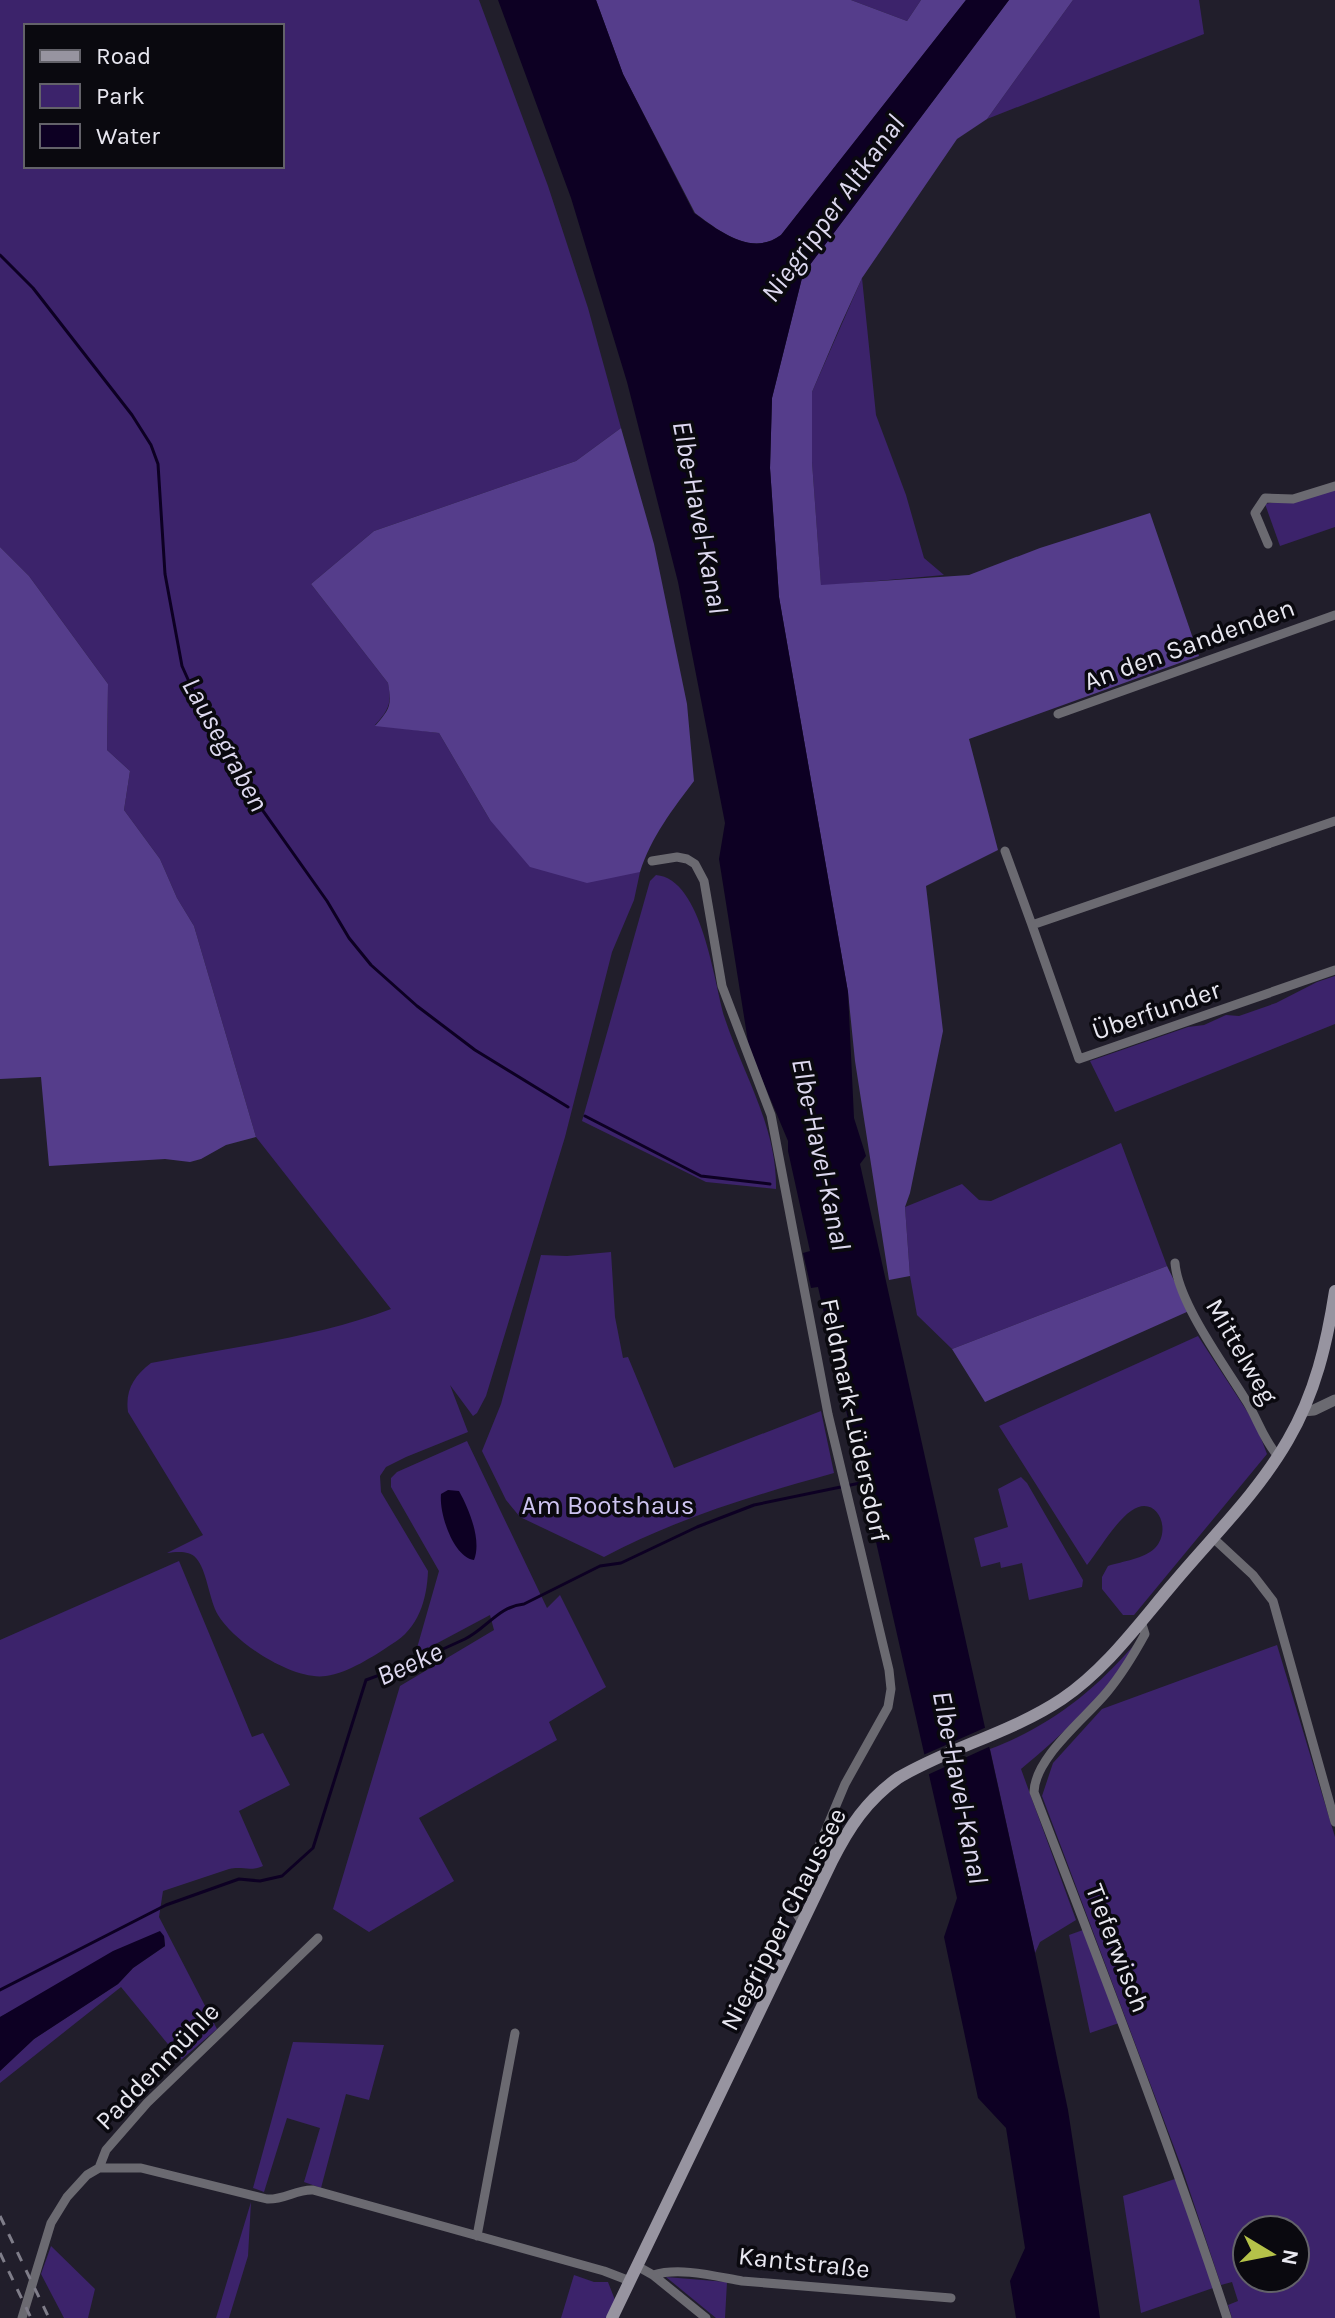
<svg xmlns="http://www.w3.org/2000/svg" width="1335" height="2318" font-family="Karla,sans-serif">
  <style>
    .green { fill: #3c236b; fill-rule: evenodd }
    .forest { fill: #553d8b }
    .water { fill: #0d0023 }
    .pier { fill: #211e2b }
    .lines { fill: none; stroke-linecap: round; stroke-linejoin: round }
    .stream { stroke: #0d0023; stroke-width: 3 }
    .minor { stroke: #6b6a71; stroke-width: 9 }
    .tertiary { stroke: #6b6a71; stroke-width: 11 }
    .secondary { stroke: #9794a0; stroke-width: 12 }
    .rail { stroke: #7f7d89; stroke-width: 3; stroke-dasharray: 10 10; stroke-linecap: butt }
    .labels { text-anchor: middle; stroke-width: 7; stroke-linejoin: round; paint-order: stroke }
    .street-label { font-size: 26px; fill: #e8e7f0; stroke: #0a090f }
    .park-label { font-size: 26px; fill: #cec4f1; stroke: #0a090f }
    .water-label { font-size: 28px; font-style: italic; fill: #ddd8ef; stroke: #0a090f }
  </style>
  <rect width="100%" height="100%" fill="#211e2b"/>
  <path class="green" d="M0,0H479L548,186L588,308L621,428L576,461L374,531L311,584L388,683C392,703 389,710 375,725L439,733L490,820L632,872H640L634,900L612,952L565,1137L486,1396L477,1413L473,1416L450,1385L468,1432L406,1457L386,1467L380,1476L381,1492L428,1571C427,1600 418,1629 392,1644C374,1656 348,1673 326,1676C293,1681 235,1643 218,1615C209,1600 207,1570 196,1558C189,1550 176,1552 167,1553L203,1535L128,1412C125,1390 134,1376 151,1363C228,1348 319,1337 391,1309L256,1137L194,926L177,898L160,859L124,810L130,771L107,750L108,684L29,576L0,547ZM26,26H282V166H26Z
    M851,0H921L907,21Z
    M1073,0H1199L1204,34L987,119Z
    M862,278L876,415L906,495L924,558L944,575L821,586L812,462V392Z
    M1335,489V527L1280,546L1265,504Z
    M656,875C703,879 714,984 725,1019C744,1076 777,1127 776,1189L706,1182L582,1121L650,881Z
    M1335,976V1024L1115,1112L1090,1061L1188,1027L1204,1025L1226,1015L1239,1016L1276,1003L1317,982Z
    M1121,1143L1167,1266L952,1349L917,1315L910,1276L905,1207L962,1184L979,1200L991,1201Z
    M611,1252L615,1317L623,1358L628,1357L674,1468L821,1411L834,1473C752,1496 680,1517 604,1557L520,1517L506,1500L482,1451L501,1404L541,1255L567,1256Z
    M1198,1336L1256,1425L1267,1454L1134,1615H1123L1102,1589V1577L1108,1566C1123,1561 1144,1559 1155,1548C1173,1529 1156,1493 1131,1511C1116,1521 1099,1550 1087,1565L999,1426Z
    M467,1441L547,1608L560,1595L606,1687L549,1722L557,1740L419,1818L454,1881L369,1932L333,1909L400,1686L494,1630L490,1615L415,1655L439,1571L391,1487V1478L397,1472Z
    M1021,1477L1027,1483L1083,1580L1082,1587L1029,1600L1022,1563L1001,1568L1000,1562L981,1567L974,1538L1008,1527L998,1489Z
    M179,1561L252,1737L263,1733L290,1785L239,1811L263,1866C249,1872 243,1866 229,1869L163,1891L159,1917L217,2029L181,2060L121,1987L0,2083V2071L34,2039L118,1984L133,1968L165,1946L164,1936L0,2017V1640Z
    M1134,1645C1107,1695 1064,1733 1021,1769L1076,1920L1040,1942L1035,1953L990,1749C1050,1726 1092,1693 1134,1645Z
    M1277,1645L1335,1837V2318H1232L1228,2305L1238,2301L1232,2282L1221,2285L1183,2171L1042,1796L1053,1763L1102,1709ZM1247,2230H1295V2278H1247Z
    M1083,1930L1119,2023L1090,2033L1069,1935Z
    M293,2042L384,2045L369,2100L346,2094L321,2188L304,2182L320,2128L287,2118L264,2192L253,2188Z
    M1178,2178L1213,2288L1141,2313L1123,2196Z
    M251,2202L248,2256L229,2318H216Z
    M51,2246L95,2289L88,2318H64L41,2274Z
    M574,2275L594,2282H608L615,2300L606,2318H561Z
    M666,2277L727,2282L725,2318H716Z"/>
  <path class="forest" d="M596,0H851L907,21L921,0H966L781,235C752,257 719,231 695,213L623,74Z
    M1009,0H1073L987,119L957,139L862,278L841,324L812,392V462L821,585L969,575L1040,548L1150,513L1199,656L969,739L998,850L926,886L943,1031L910,1193L905,1207L910,1276L889,1280L855,1061L848,992L779,597L770,468L772,398L803,274Z
    M621,428L654,544L687,704L694,781C673,809 651,837 640,872L587,883L530,867L490,820L439,733L375,726C390,709 392,706 388,683L311,584L374,531L576,461Z
    M0,547L29,576L108,684L107,750L130,771L124,810L160,859L177,898L194,926L256,1137L226,1145L201,1159L190,1162L165,1159L49,1166L41,1077L0,1079Z
    M1167,1266L1189,1311L985,1402L952,1349Z"/>
  <path class="water" d="M498,0H596L623,74L694,213C719,231 752,257 781,235L966,0H1009L803,274L772,398L770,468L779,597L848,992L854,1118L866,1156L860,1164L1035,1953L1068,2110L1100,2318H1016L1010,2281L1025,2248L1006,2128L978,2098L944,1937L957,1898L818,1287L811,1288L803,1253L810,1251L788,1151V1141L749,1048L719,859L725,823L678,582L627,382L571,198Z
    M448,1490L459,1491C469,1509 482,1540 474,1560C453,1557 439,1513 441,1494Z
    M160,1931L164,1936L165,1946L133,1968L118,1984L34,2039L0,2071V2017L113,1951Z"/>
  <path class="pier" d="M989,1726L993,1745L925,1776L921,1756Z"/>
  <g class="lines">
    <path class="stream" d="M0,255L33,288L132,415L151,445L158,464L165,574L182,666L212,733L234,770L327,901L349,938L371,965L417,1006L475,1050L568,1107
      M585,1116L701,1176L770,1184
      M0,1990L166,1905L239,1879L260,1881L282,1876L313,1848L366,1680C400,1668 433,1654 465,1639C486,1629 499,1606 524,1604L600,1566L621,1563L697,1527L754,1505L865,1482"/>
    <path class="minor" d="M1268,544L1255,513L1265,498L1293,499L1335,486
      M1058,714L1335,615
      M1335,821L1032,925L1079,1059L1335,970
      M1005,851L1032,925
      M652,861L677,857L687,859L695,864L704,881L722,986L771,1115L828,1414L889,1670L891,1689L888,1707L845,1784L793,1908L802,1922
      M1175,1263C1178,1303 1226,1367 1247,1402C1258,1420 1264,1441 1278,1456
      M1212,1537L1253,1575L1273,1601L1335,1822
      M1141,1621L1145,1634C1134,1654 1122,1674 1107,1692C1085,1719 1035,1757 1034,1792C1101,1967 1169,2141 1227,2318
      M99,2168H141L267,2199C284,2200 297,2189 313,2190L604,2271L630,2281
      M477,2236L515,2033
      M637,2266L653,2275L706,2318
      M653,2275C680,2267 714,2276 742,2281L951,2298
      M22,2318L51,2223L67,2197L87,2175L99,2168L106,2150L147,2103L318,1938"/>
    <path class="tertiary" d="M1303,1411L1314,1410L1335,1400"/>
    <path class="secondary" d="M612,2318L832,1861C849,1827 867,1800 898,1778C950,1747 1011,1733 1062,1699C1105,1670 1137,1626 1171,1586C1210,1539 1257,1494 1288,1440C1315,1394 1327,1343 1335,1291"/>
    <path class="rail" d="M0,2216L49,2318
      M0,2253L31,2318"/>
  </g>
  <g class="labels">
    <g class="street-label">
      <text transform="translate(1189 644) rotate(-20)" y="9">An den Sandenden</text>
      <text transform="translate(1156 1010) rotate(-19)" y="9">Überfunder</text>
      <text transform="translate(1242 1351) rotate(60)" y="9">Mittelweg</text>
      <text transform="translate(855 1420) rotate(78)" y="9">Feldmark-Lüdersdorf</text>
      <text transform="translate(783 1919) rotate(-63)" y="9">Niegripper Chaussee</text>
      <text transform="translate(1118 1948) rotate(69)" y="9">Tieferwisch</text>
      <text transform="translate(157 2066) rotate(-46)" y="9">Paddenmühle</text>
      <text transform="translate(804 2262) rotate(6)" y="9">Kantstraße</text>
    </g>
    <g class="park-label">
      <text x="608" y="1514">Am Bootshaus</text>
    </g>
    <g class="water-label">
      <text transform="translate(832 208) rotate(-54)" y="10">Niegripper Altkanal</text>
      <text transform="translate(701 517) rotate(79)" y="10">Elbe-Havel-Kanal</text>
      <text transform="translate(226 744) rotate(61)" y="10">Lausegraben</text>
      <text transform="translate(822 1154) rotate(78)" y="10">Elbe-Havel-Kanal</text>
      <text transform="translate(409 1663) rotate(-24)" y="10">Beeke</text>
      <text transform="translate(961 1787) rotate(79)" y="10">Elbe-Havel-Kanal</text>
    </g>
  </g>
  <rect x="24" y="24" width="260" height="144" fill="#0a090f" stroke="#636269" stroke-width="2"/>
  <rect x="40" y="50" width="40" height="12" fill="#9794a0" stroke="#636269" stroke-width="2"/>
  <text x="96" y="64" font-size="24" fill="#e8e7f0">Road</text>
  <rect x="40" y="84" width="40" height="24" fill="#3c236b" stroke="#636269" stroke-width="2"/>
  <text x="96" y="104" font-size="24" fill="#e8e7f0">Park</text>
  <rect x="40" y="124" width="40" height="24" fill="#0d0023" stroke="#636269" stroke-width="2"/>
  <text x="96" y="144" font-size="24" fill="#e8e7f0">Water</text>
  <g transform="translate(1271 2254) rotate(100)"><circle r="38" fill="#0a090f" stroke="#636269" stroke-width="2"/>
  <path d="M0-6L14 30L0 20L-14 30Z" fill="#b5c249"/>
  <text y="-12" font-size="22" font-weight="bold" text-anchor="middle" fill="#e8e7f0">N</text>
  </g>
</svg>
